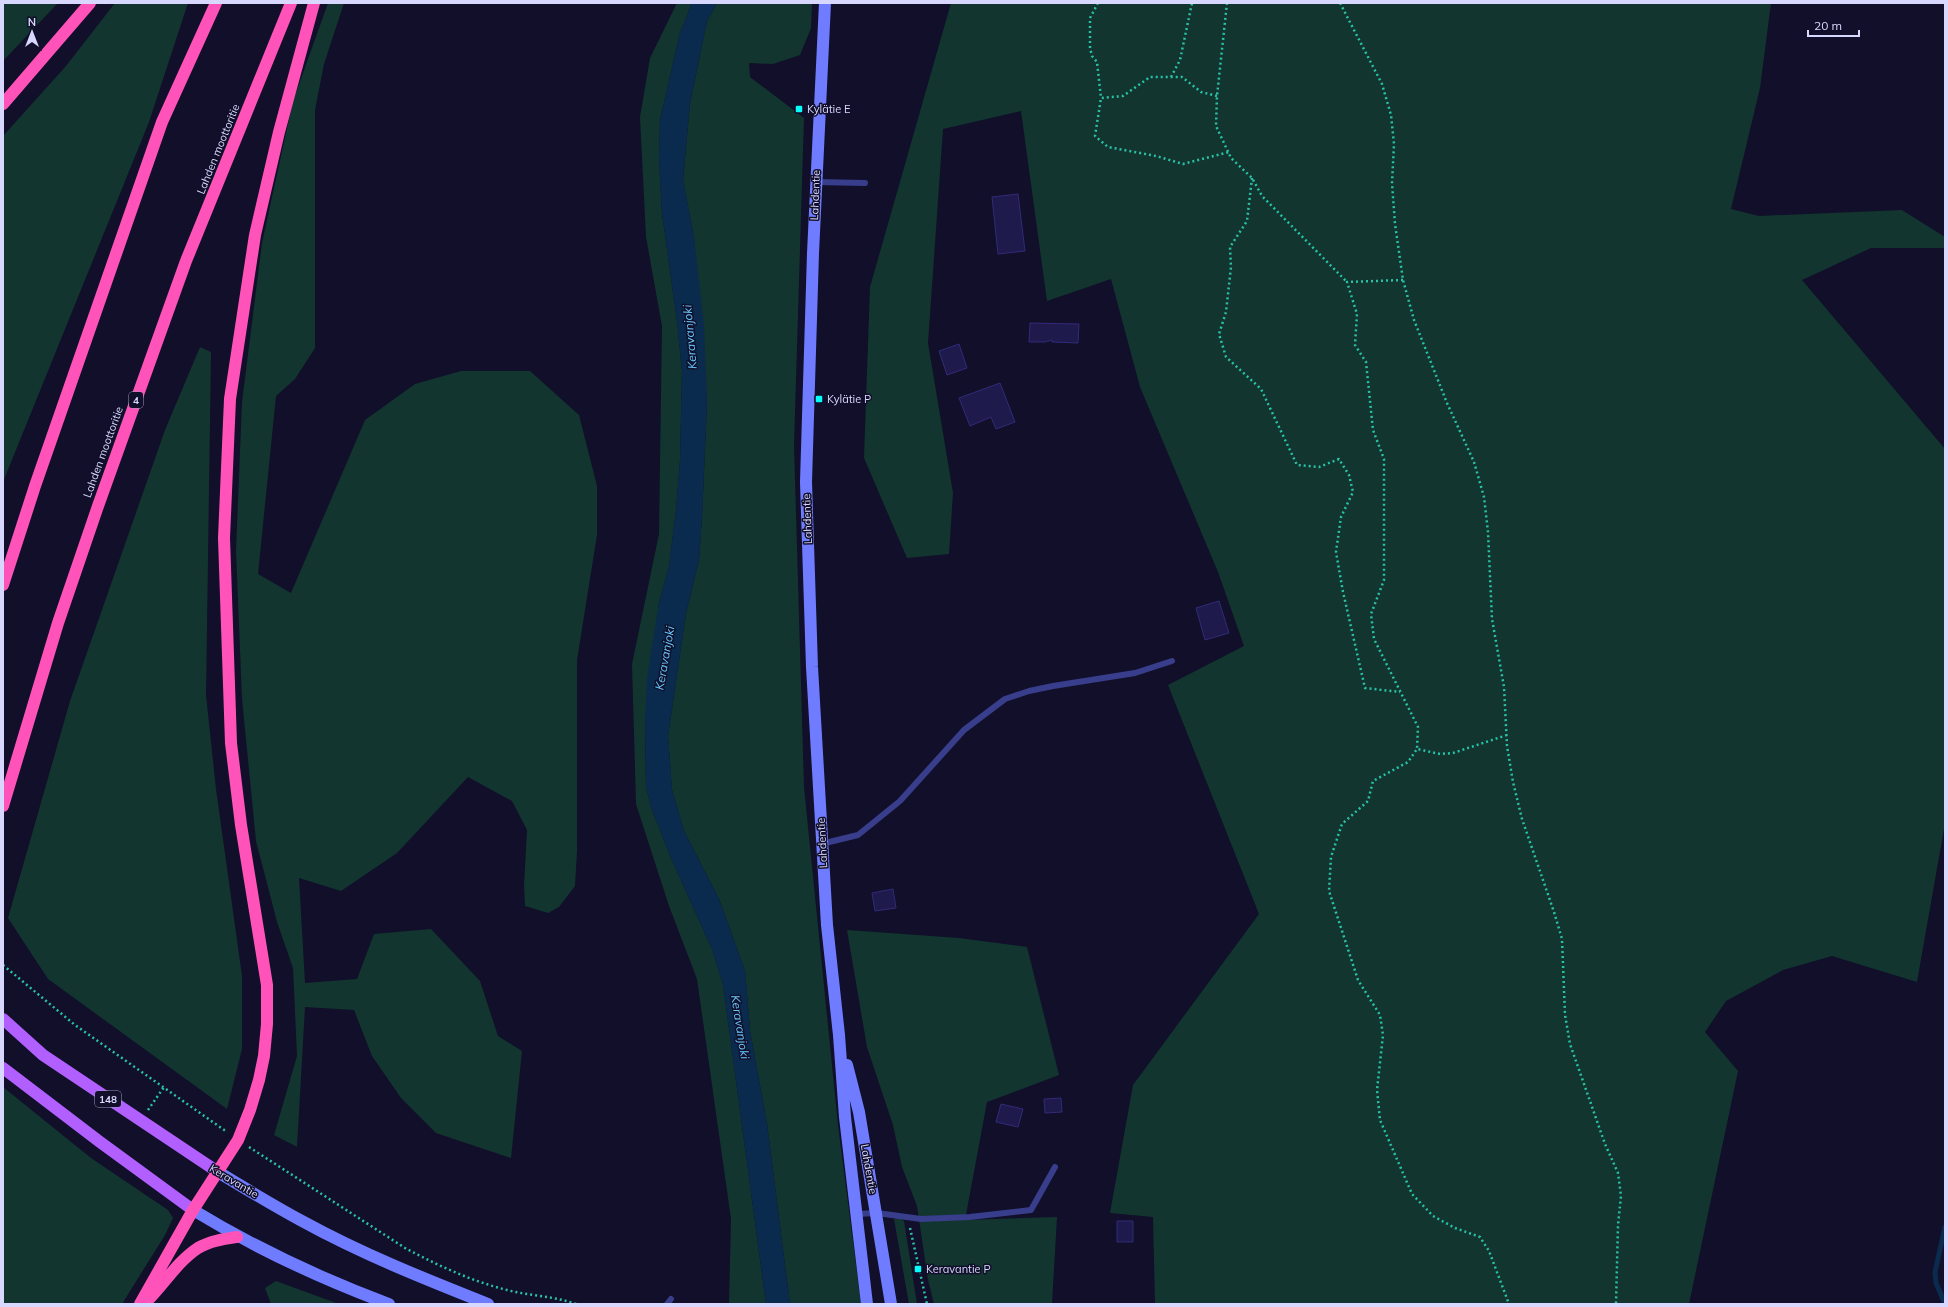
<svg xmlns="http://www.w3.org/2000/svg" width="1948" height="1307" font-family="Mulish,sans-serif">
  <style>
    .green { fill: #12352f }
    .water { fill: #0a2b4e }
    .lines { fill: none; stroke-linecap: round; stroke-linejoin: round }
    .stream { stroke: #0a2b4e; stroke-width: 5 }
    .building { fill: #1e1a4c; stroke: #312b79 }
    .path { stroke: #2ac2a7; stroke-width: 2.5; stroke-dasharray: 2 3; stroke-linecap: butt }
    .lane { stroke: #383e8b; stroke-width: 6 }
    .secondary { stroke: #6f7cff; stroke-width: 12 }
    .primary { stroke: #b15fff; stroke-width: 12 }
    .highway { stroke: #ff53ba; stroke-width: 12 }
    .poi-dot { fill: #04fffb; stroke: #110f2a; stroke-width: 1.5 }
    .labels { text-anchor: middle; stroke-width: 3; stroke-linejoin: round; paint-order: stroke }
    .shield { fill: #110f2a; stroke: #9c9cbf; stroke-width: 1 }
    .shield-label { font-size: 10px; font-weight: bold; fill: #d8d8ff }
    .poi-label { font-size: 11px; fill: #d8d8ff; stroke: #110f2a; text-anchor: start }
    .street-label { font-size: 11px; fill: #d8d8ff; stroke: #110f2a }
    .water-label { font-size: 12px; font-style: italic; fill: #66caff; stroke: #110f2a }
  </style>
  <rect width="100%" height="100%" fill="#110f2a"/>
  <path class="green" d="M3,3H58L3,61Z
    M115,3H188L149,122L3,482V136L66,66Z
    M328,3H344L324,64L315,110V348L295,379L276,396L258,574L291,593L365,420L415,384L461,371H530L579,415L597,486V535L577,660V851L575,886L559,907L548,913L525,906L524,885L527,830L512,801L468,777L397,853L341,891L299,878L305,983L357,979L374,934L431,929L480,981L498,1036L522,1051L511,1158L436,1133L401,1098L372,1056L354,1010L305,1007L297,1147L274,1135L297,1056L293,968L277,922L256,841L242,699L236,551L242,402L262,243L293,101Z
    M677,3H692L680,33L660,120L659,160L662,213L677,321L682,371L680,461L676,510L669,566L659,603L645,721L646,786L651,807L671,858L712,949L723,984L766,1304H729L731,1219L697,979L669,906L636,804L632,664L659,534L662,326L646,237L640,117L650,58Z
    M717,3H812L811,28L800,55L773,64L749,63L750,77L804,118L794,445L804,787L838,1125L861,1304H790L767,1124L750,1031L745,971L719,899L684,831L672,790L668,736L686,613L699,560L702,517L707,402L694,238L683,180L690,103L707,21Z
    M951,3H1771L1760,88L1731,209L1759,216L1902,210L1945,237V248H1871L1802,280L1945,449V823L1917,982L1832,956L1783,970L1726,1001L1705,1032L1738,1071L1689,1304H1155L1153,1217L1110,1213L1133,1085L1259,914L1168,685L1244,646L1218,572L1140,387L1111,279L1047,301L1021,111L943,129L928,343L953,493L949,554L907,558L864,458L870,287Z
    M200,347L211,352L206,695L216,789L242,976V1049L227,1109L48,979L8,918L70,701L165,430Z
    M847,930L959,938L1027,947L1059,1075L987,1102L965,1220L1057,1217L1052,1304H934L928,1280L917,1206L902,1167L893,1125L867,1047Z
    M3,1087L91,1158L168,1210L173,1218L165,1235L122,1304H3Z
    M900,1218L904,1221L917,1304H909L894,1219Z
    M276,1281L339,1304H271L265,1288Z"/>
  <path class="water" d="M692,3H717L707,21L690,103L683,179L694,238L704,325L707,402L702,517L699,560L686,613L668,736L672,790L684,831L719,899L745,971L750,1031L767,1124L790,1304H766L723,984L712,949L671,858L651,807L646,786L645,721L647,678L659,603L669,566L676,510L680,461L682,371L677,321L662,213L659,160L660,120L680,33Z"/>
  <g class="lines">
    <path class="stream" d="M1945,1227L1935,1272L1936,1283L1945,1304"/>
  </g>
  <path class="building" d="M1018,194L1025,251L998,254L992,197Z
    M1030,323L1079,324L1078,343L1052,342V340L1045,342H1029Z
    M959,344L967,368L947,375L939,351Z
    M1000,383L1015,422L996,429L991,417L970,426L959,398Z
    M1219,601L1229,633L1205,640L1196,608Z
    M893,889L896,908L875,911L872,893Z
    M1061,1098L1062,1112L1045,1113L1044,1099Z
    M1001,1104L1023,1109L1018,1127L996,1122Z
    M1117,1221H1133V1242H1117Z"/>
  <g class="lines">
    <path class="path" d="M1098,3L1090,18V48L1092,56L1097,62L1101,98
      M1227,3L1217,96L1216,126L1231,158L1252,178L1262,196L1347,282
      M1340,3L1382,84L1391,115L1394,144L1392,183L1395,224L1403,280L1414,320L1447,403L1474,462L1484,497L1488,532L1492,619L1504,687L1507,746L1513,782L1522,819L1554,912L1562,939L1565,1015L1570,1044L1605,1144L1618,1173L1621,1196L1618,1225L1616,1304
      M1171,77L1180,60L1192,3
      M1217,96L1201,92L1182,77H1150L1123,96L1101,98L1095,136L1108,147L1156,156L1183,164L1229,152
      M1252,178L1247,221L1230,247L1231,267L1226,312L1219,334L1226,357L1261,389L1297,465L1319,467L1339,459L1349,475L1353,492L1341,517L1336,552L1343,592L1365,688L1400,692
      M1403,280L1347,282L1357,314L1355,345L1366,362L1373,430L1384,459V580L1371,614L1374,639L1418,727L1417,749
      M1507,735L1453,753L1440,754L1417,749L1408,762L1373,781L1368,801L1342,824L1331,857L1329,891L1358,980L1380,1015L1383,1035L1377,1090L1380,1120L1412,1194L1433,1216L1455,1228L1480,1237L1489,1251L1509,1304
      M3,965L75,1025L227,1132
      M148,1110L164,1087
      M249,1147L405,1248C437,1265 471,1281 507,1290C530,1296 554,1296 576,1304
      M910,1228L927,1304"/>
    <path class="lane" d="M816,182L865,183
      M821,844L858,835L900,801L964,730L1005,699L1029,691L1053,686L1135,673L1172,661
      M856,1214L877,1213L921,1219L970,1217L1031,1210L1055,1167
      M667,1304L671,1299"/>
    <path class="secondary" d="M825,3L813,253L806,482L812,667L827,925L839,1035L845,1117L867,1304
      M847,1065L859,1112L891,1304
      M218,1172C246,1189 274,1206 302,1221C362,1254 425,1279 488,1304
      M193,1210C257,1249 319,1278 389,1304"/>
    <path class="primary" d="M3,1019L43,1055L218,1172
      M3,1068L100,1142L193,1210"/>
    <path class="highway" d="M3,104L90,3
      M3,585L35,486L162,122L216,3
      M3,806L58,623L98,506L186,261L291,3
      M148,1300C164,1284 178,1261 198,1248C210,1241 224,1239 237,1237
      M140,1304L193,1210L238,1140L250,1110L259,1080L264,1056L267,1024V985L241,825L231,743L224,538L230,399L255,235L279,132L314,3"/>
  </g>
  <g class="poi-dot">
    <rect x="795" y="105" width="8" height="8" rx="2"/>
    <rect x="815" y="395" width="8" height="8" rx="2"/>
    <rect x="914" y="1265" width="8" height="8" rx="2"/>
  </g>
  <g class="labels">
    <g class="shield">
      <rect x="129" y="392" width="14" height="16" rx="3"/>
      <rect x="95" y="1091" width="26" height="16" rx="3"/>
    </g>
    <g class="shield-label">
      <text x="136" y="404">4</text>
      <text x="108" y="1103">148</text>
    </g>
    <g class="poi-label">
      <text x="807" y="113">Kylätie E</text>
      <text x="827" y="403">Kylätie P</text>
      <text x="926" y="1273">Keravantie P</text>
    </g>
    <g class="street-label">
      <text transform="translate(218 149) rotate(-68)" y="4">Lahden moottoritie</text>
      <text transform="translate(815 195) rotate(-88)" y="4">Lahdentie</text>
      <text transform="translate(103 452) rotate(-70)" y="4">Lahden moottoritie</text>
      <text transform="translate(807 519) rotate(-92)" y="4">Lahdentie</text>
      <text transform="translate(822 843) rotate(-93)" y="4">Lahdentie</text>
      <text transform="translate(869 1169) rotate(80)" y="4">Lahdentie</text>
      <text transform="translate(234 1181) rotate(31)" y="4">Keravantie</text>
    </g>
    <g class="water-label">
      <text transform="translate(690 337) rotate(-95)" y="4">Keravanjoki</text>
      <text transform="translate(665 658) rotate(-80)" y="4">Keravanjoki</text>
      <text transform="translate(740 1027) rotate(81)" y="4">Keravanjoki</text>
    </g>
  </g>
  <rect width="1948" height="1307" fill="none" stroke="#d8d8ff" stroke-width="8"/>
  <g transform="translate(32 32)" stroke="#110f2a" stroke-width="3" paint-order="stroke">
  <path d="M0-3L7 15L0 10L-7 15Z" fill="#d8d8ff"/>
  <text y="-6" font-size="11" font-weight="bold" text-anchor="middle" fill="#d8d8ff">N</text>
  </g>
  <path d="M1808 30v6h51v-6" fill="none" stroke="#d8d8ff" stroke-width="2"/>
  <text x="1814" y="30" font-size="12" fill="#d8d8ff" stroke="#110f2a" stroke-width="3" paint-order="stroke">20 m</text>
</svg>
